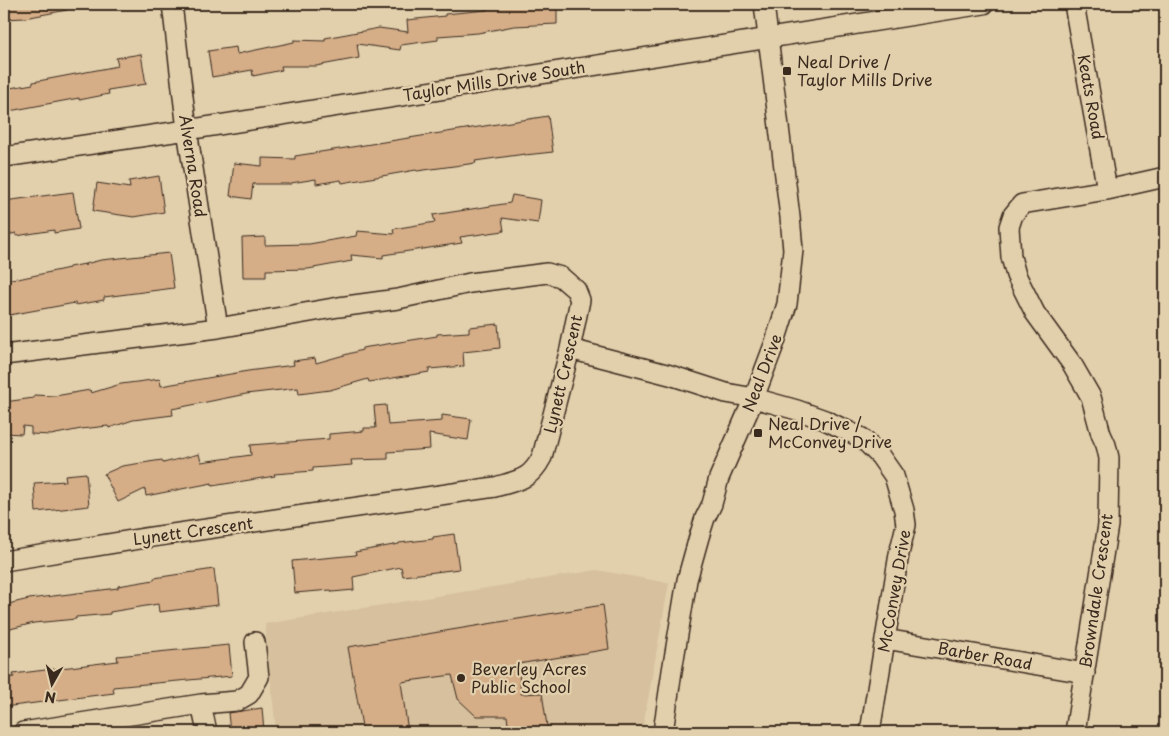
<svg xmlns="http://www.w3.org/2000/svg" width="1169" height="736" font-family="'Playpen Sans',sans-serif">
  <style>
    .built { fill: #d7c09d }
    .building { fill: #d5ae88; stroke: #3b2a1e }
    .lines { fill: none; stroke-linecap: round; stroke-linejoin: round }
    .minor-casing { stroke: #3b2a1e; stroke-width: 22 }
    .minor { stroke: #e2d0ad; stroke-width: 19 }
    .poi-dot { fill: #3b2a1e; stroke: #e2d0ad; stroke-width: 2 }
    .labels { text-anchor: middle; stroke-width: 4.5; stroke-linejoin: round; paint-order: stroke }
    .poi-label { font-size: 16px; fill: #3b2a1e; stroke: #e2d0ad; text-anchor: start }
    .street-label { font-size: 16px; fill: #3b2a1e; stroke: #e2d0ad }
  </style>
  <rect width="100%" height="100%" fill="#e2d0ad"/>
  <filter id="ink" filterUnits="userSpaceOnUse"><feTurbulence type="fractalNoise" baseFrequency=".02" numOctaves="2"/><feDisplacementMap in="SourceGraphic" scale="10" xChannelSelector="R" yChannelSelector="G"/><feConvolveMatrix kernelMatrix="1 2 1 2 8 2 1 2 1" color-interpolation-filters="sRGB"/></filter>
  <g filter="url(#ink)">
    <path class="built" d="M597,570L669,583L642,732H276L265,624Z"/>
    <path class="building" d="M4,4H66L67,10L25,18L4,19Z
      M506,4H557V24L514,26L478,33L438,36V40L401,45L400,50L357,44L359,58L316,66H281L282,70L253,76L252,70L212,77L208,51L236,47L237,54L294,42V40L325,41V38L379,28L408,32L407,20L445,16V14L487,10V8Z
      M141,54L146,84L108,90L109,94L79,100V98L4,112V89L33,84V82L118,66L116,58Z
      M548,116L553,152L525,155V154L475,161L476,163L417,171L416,170L342,183L341,180L316,184V179L291,183V184H253L251,199L230,196L234,163L262,166V158L295,159V156Z
      M159,176L164,212L134,217L93,211L97,183L130,188L129,181Z
      M73,192L79,229L54,233V230L16,236V233L4,236V201Z
      M512,195L541,200L538,223L502,218L504,231L460,237L462,243L383,255V258L351,255L352,261L308,269L266,270V277H243L242,238L265,237V245L309,244L356,236L357,231L394,234L393,229L435,222L433,215L510,203Z
      M169,253L174,288L104,297V300L76,305L75,303L4,316V280L17,278L18,279L69,268V267L85,264V266V264L101,260Z
      M498,324L500,348L463,352L464,366L429,369V372L369,382L368,379L330,390L299,394L298,388L246,394L172,409L173,415L133,420L109,428L108,426L81,429L51,435L31,434V427L23,426L22,434L4,433V402L34,398V395L55,396L90,390L91,393L121,384L160,379L161,386L248,371L294,365L293,361L315,358L316,363L362,350V348L437,336V334L469,332V327Z
      M386,405L388,425L442,421V415L471,419L468,440L429,434L430,449L388,452V459L351,460L352,465L313,468V471L274,474L275,476L212,486V483L146,496L145,489L118,502L104,474L122,466L162,460L163,463L199,454L201,462L251,455L250,445L329,439V434L364,431V428H376L374,406Z
      M86,473L89,506L36,512L34,483L66,481L65,475Z
      M454,534L459,569L403,576L401,567L353,577L354,590L332,592L331,590L295,593L292,561L356,555L355,552L399,544V543L433,539V537Z
      M214,569L218,605L159,612L158,604L110,612V614L76,617V619L34,623L6,630L4,624V605L29,599L118,588V586L154,580V578Z
      M603,605L609,649L518,664L521,694L542,693L548,732H509L507,716H476L458,699L452,675L401,682L408,732H363L348,647Z
      M229,645L232,676L113,687L114,693L4,707V678L14,677L13,674L118,661L117,656Z
      M262,708L264,732H230L228,713Z"/>
    <g class="lines">
      <defs>
        <path id="minor" d="M172,4L187,130L218,328
          M1074,4L1107,190
          M4,157L187,130L984,4
          M570,349L670,375L726,393L754,398L797,410L825,420L862,438L880,456L894,476L904,510L906,525L899,554L870,732
          M4,355L218,328L339,307L398,299L470,283L547,273L561,277L576,290L580,300L570,349L542,457C530,480 519,480 495,487L145,538L4,561
          M885,639L1085,673
          M201,704L207,732
          M23,732L201,704L237,701L249,694L259,677L255,642
          M663,732L672,671L687,580L699,537L705,518L712,504L719,478L754,398L775,342L787,304L793,250L790,217L764,4
          M1075,732L1108,525L1109,458L1106,445L1101,434L1091,397L1072,364L1035,313L1016,275L1011,257L1009,227L1013,215L1022,204L1107,190L1165,177"/>
      </defs>
      <use href="#minor" class="minor-casing"/>
      <use href="#minor" class="minor"/>
    </g>
  </g>
  <g class="poi-dot">
    <rect x="782" y="66" width="10" height="10" rx="2.5"/>
    <rect x="753" y="428" width="10" height="10" rx="2.5"/>
    <circle cx="461" cy="678" r="5"/>
  </g>
  <g class="labels">
    <g class="poi-label">
      <text x="797" y="68">Neal Drive /<tspan x="797" dy="18">Taylor Mills Drive</tspan></text>
      <text x="768" y="430">Neal Drive /<tspan x="768" dy="18">McConvey Drive</tspan></text>
      <text x="471" y="675">Beverley Acres<tspan x="471" dy="18">Public School</tspan></text>
    </g>
    <g class="street-label">
      <text transform="translate(494 81) rotate(-9)" y="6">Taylor Mills Drive South</text>
      <text transform="translate(1091 97) rotate(80)" y="6">Keats Road</text>
      <text transform="translate(193 166) rotate(81)" y="6">Alverna Road</text>
      <text transform="translate(762 373) rotate(-69)" y="6">Neal Drive</text>
      <text transform="translate(563 374) rotate(-77)" y="6">Lynett Crescent</text>
      <text transform="translate(193 531) rotate(-8)" y="6">Lynett Crescent</text>
      <text transform="translate(894 591) rotate(-80)" y="6">McConvey Drive</text>
      <text transform="translate(1096 591) rotate(-82)" y="6">Browndale Crescent</text>
      <text transform="translate(985 656) rotate(10)" y="6">Barber Road</text>
    </g>
  </g>
  <rect width="1169" height="736" fill="none" stroke="#e2d0ad" stroke-width="20"/>
  <rect x="10" y="10" width="1149" height="716" fill="none" stroke="#3b2a1e" stroke-width="2" filter="url(#ink)"/>
  <g transform="translate(52 684) rotate(188)" stroke="#e2d0ad" stroke-width="4" paint-order="stroke">
  <path d="M0-4L9 19L0 12L-9 19Z" fill="#3b2a1e"/>
  <text y="-8" font-size="14" font-weight="bold" text-anchor="middle" fill="#3b2a1e">N</text>
  </g>
</svg>
